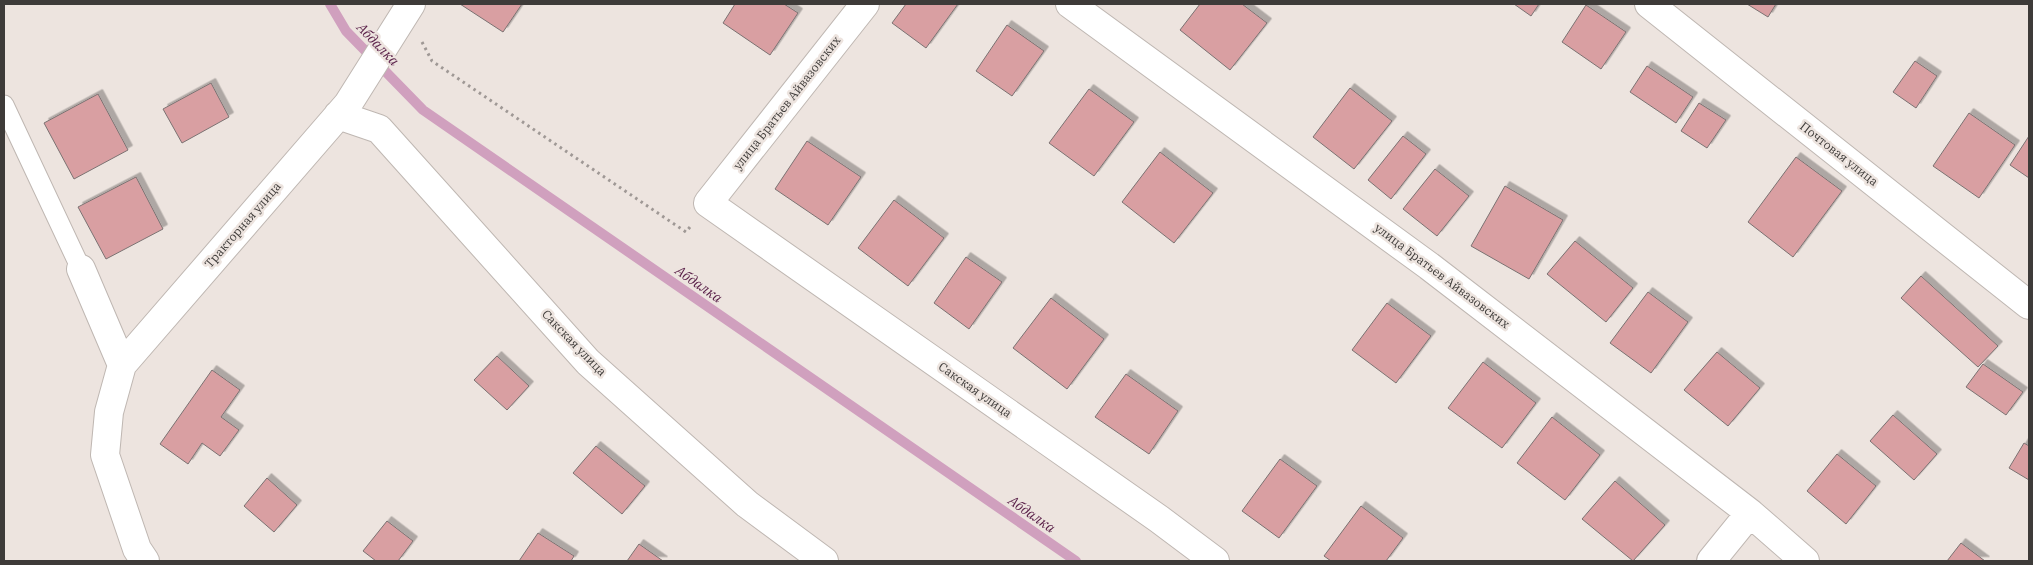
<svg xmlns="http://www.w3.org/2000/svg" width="2033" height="565" font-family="'IBM Plex Serif',serif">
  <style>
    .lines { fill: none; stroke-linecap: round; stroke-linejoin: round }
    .stream { stroke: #d0a0be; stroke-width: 10 }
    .building { fill: #d99fa2; stroke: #7b7272; filter: url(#shadow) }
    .service-casing { stroke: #bfb7b2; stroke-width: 21 }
    .minor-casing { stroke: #bfb7b2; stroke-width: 30 }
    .path { stroke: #9f9895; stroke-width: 3; stroke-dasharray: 2.5 4; stroke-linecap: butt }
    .service { stroke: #fff; stroke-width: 19 }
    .minor { stroke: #fff; stroke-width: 28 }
    .labels { text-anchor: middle; stroke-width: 5; stroke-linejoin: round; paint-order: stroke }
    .street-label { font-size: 12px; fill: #3e3b39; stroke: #ede4df }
    .water-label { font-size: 14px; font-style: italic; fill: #581e47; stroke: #ede4df }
  </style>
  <defs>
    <filter id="shadow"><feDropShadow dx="4.5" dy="-4.5" stdDeviation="0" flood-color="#0004"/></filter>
  </defs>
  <rect width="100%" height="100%" fill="#ede4df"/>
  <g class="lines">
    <path class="stream" d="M330,4L346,31L423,110L1076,561"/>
  </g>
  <path class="building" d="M460,4H522L503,32Z
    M735,4H784L798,13L770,55L723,23Z
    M906,4H958L926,48L892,23Z
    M1200,4H1242L1267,23L1230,70L1180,30Z
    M1514,4H1539L1531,16Z
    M1747,4H1776L1768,17Z
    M1586,5L1626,32L1601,69L1562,42Z
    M1007,25L1044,51L1012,96L976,71Z
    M1915,61L1937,76L1916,108L1893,92Z
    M1647,66L1693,97L1676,123L1630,92Z
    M211,83L229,117L182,143L163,109Z
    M1350,88L1392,121L1354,169L1313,137Z
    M1089,89L1134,122L1094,176L1049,143Z
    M98,94L128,150L74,179L44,123Z
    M1699,103L1726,120L1707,148L1681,131Z
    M1969,113L2015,145L1979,198L1933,166Z
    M1403,136L1426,154L1391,199L1368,180Z
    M2029,136V178L2010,165Z
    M807,141L861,177L828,225L775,189Z
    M1160,152L1213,193L1174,243L1122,202Z
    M1796,157L1842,191L1793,257L1748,222Z
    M1435,169L1469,196L1437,236L1403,209Z
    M136,177L163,229L106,259L78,207Z
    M1505,186L1563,220L1529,279L1471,246Z
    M894,200L944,238L908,286L858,248Z
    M1575,241L1633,288L1606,322L1547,274Z
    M966,257L1002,282L969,329L934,303Z
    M1921,276L1998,346L1978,367L1901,298Z
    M1648,292L1688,322L1651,373L1610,343Z
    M1051,298L1104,339L1067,389L1013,348Z
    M1387,303L1431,336L1396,383L1352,350Z
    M1717,352L1760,388L1728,426L1684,390Z
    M497,356L529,386L507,410L474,380Z
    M1483,362L1536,403L1502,448L1448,408Z
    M1983,364L2023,392L2006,415L1966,387Z
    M212,370L240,390L221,417L239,430L220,456L202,443L188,464L160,444Z
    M1126,374L1178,411L1149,454L1095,417Z
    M1893,415L1937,454L1914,480L1870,441Z
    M1552,417L1600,455L1565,500L1517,463Z
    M2024,443L2029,446V480L2009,468Z
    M596,446L645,486L622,514L573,473Z
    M1837,454L1876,486L1846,524L1807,491Z
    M1280,459L1317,486L1279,538L1242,511Z
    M267,478L297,505L274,532L244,506Z
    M1615,481L1665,525L1633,561L1582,519Z
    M1361,506L1403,538L1386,561H1331L1324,556Z
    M387,521L413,541L398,561H376L363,551Z
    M538,533L574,556L571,561H519Z
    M1961,543L1985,561H1947Z
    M639,544L663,561H627Z"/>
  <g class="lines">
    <defs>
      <path id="service" d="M4,105L81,269"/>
      <path id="minor" d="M865,4L708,203L1159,519L1215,561
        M1070,4L1429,266L1750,513L1805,561
        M1649,4L2029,305
        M338,115L379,129L588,362L747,504L824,561
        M81,269L122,365
        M145,561L137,549L105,455L109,412L122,365L348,104L411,4
        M1711,561L1750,513"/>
    </defs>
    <use href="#service" class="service-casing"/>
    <use href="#minor" class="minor-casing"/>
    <path class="path" d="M422,42L432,61L686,232L690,227"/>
    <use href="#service" class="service"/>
    <use href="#minor" class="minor"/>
  </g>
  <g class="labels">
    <g class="street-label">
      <text transform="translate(787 103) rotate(-52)" y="4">улица Братьев Айвазовских</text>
      <text transform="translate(1839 154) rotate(38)" y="4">Почтовая улица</text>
      <text transform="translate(243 225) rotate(-49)" y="4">Тракторная улица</text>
      <text transform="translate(1442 276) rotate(37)" y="4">улица Братьев Айвазовских</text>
      <text transform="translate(574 343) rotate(46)" y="4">Сакская улица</text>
      <text transform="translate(975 390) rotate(35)" y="4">Сакская улица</text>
    </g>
    <g class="water-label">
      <text transform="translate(378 44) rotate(46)" y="5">Абдалка</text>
      <text transform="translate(699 284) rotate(35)" y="5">Абдалка</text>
      <text transform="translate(1032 514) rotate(35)" y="5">Абдалка</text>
    </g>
  </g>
  <rect width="2033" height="565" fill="none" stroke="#3e3b39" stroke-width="10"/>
</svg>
